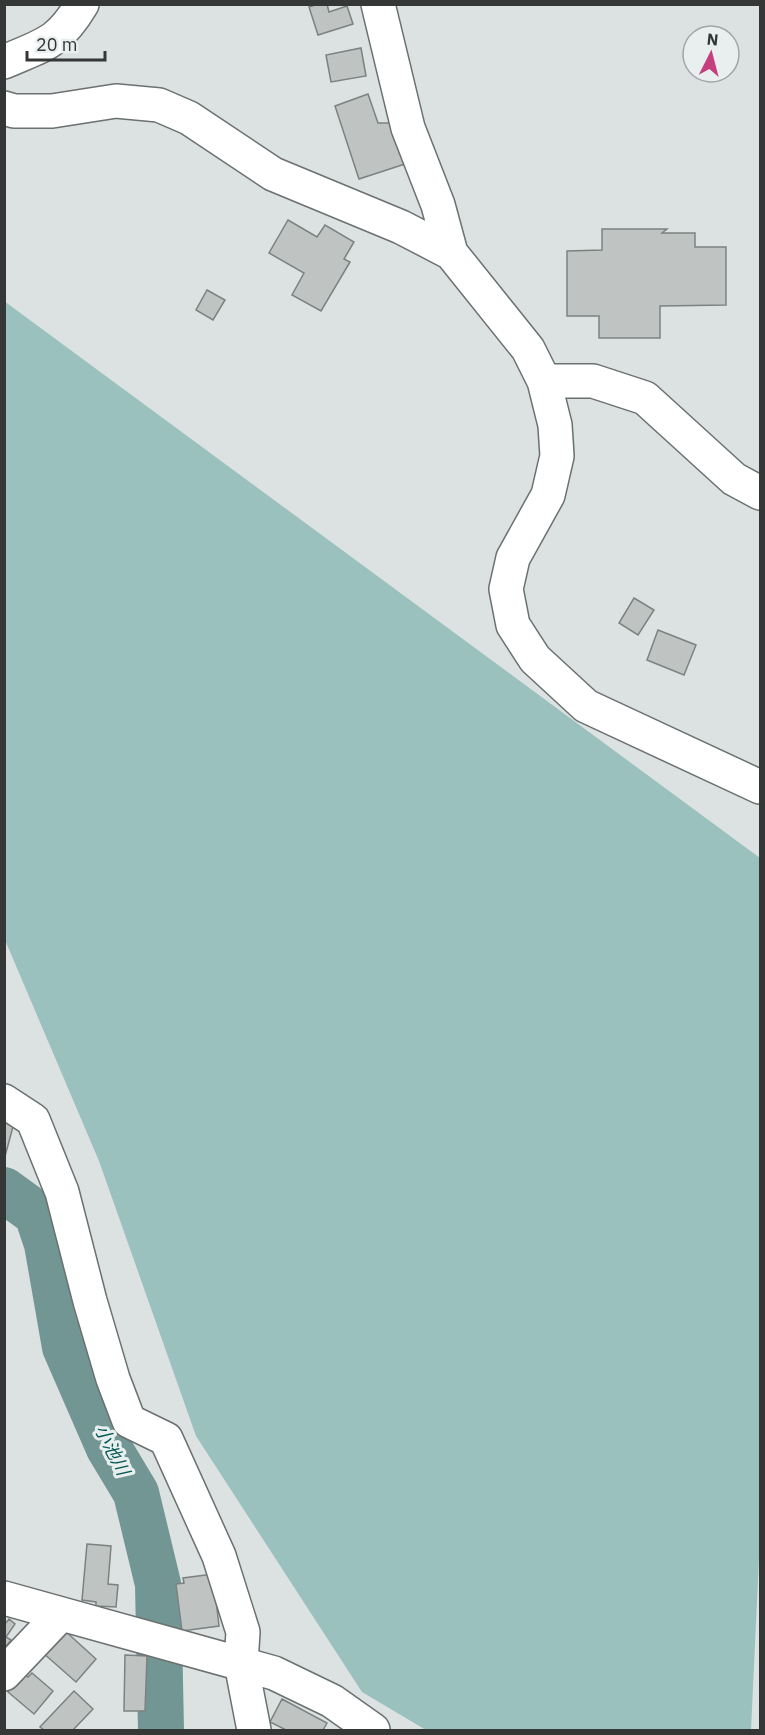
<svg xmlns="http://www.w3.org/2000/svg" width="765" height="1735" font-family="'IBM Plex Sans','Noto Sans JP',sans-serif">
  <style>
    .green { fill: #9bc1be }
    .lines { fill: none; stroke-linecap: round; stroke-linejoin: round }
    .river { stroke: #719693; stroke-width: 46 }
    .building { fill: #bfc4c3; stroke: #7c8181; stroke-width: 1.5 }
    .minor-casing { stroke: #6b7070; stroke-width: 36 }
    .minor { stroke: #fff; stroke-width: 33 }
    .labels { text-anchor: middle; stroke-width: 6; stroke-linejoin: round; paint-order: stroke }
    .water-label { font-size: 18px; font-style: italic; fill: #045a56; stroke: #e9eeee }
  </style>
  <rect width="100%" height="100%" fill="#dce1e1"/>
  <path class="green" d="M4,301L760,858V1537L751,1730H426L362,1692L196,1436L99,1161L5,940Z"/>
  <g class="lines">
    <path class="river" d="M4,1190L37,1214L47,1244L65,1347L109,1448L136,1493L158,1584L161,1730"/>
  </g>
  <path class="building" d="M318,4H327L329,12L347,6L353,24L318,35L309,7Z
    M361,48L366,76L331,82L326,55Z
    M368,94L378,123H391L405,164L359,179L335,106Z
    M288,220L317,237L325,225L354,242L344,259L350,262L321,311L292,295L304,273L269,253Z
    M602,229H667L662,233H695V247H726V305L660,306V338H599V316H567V251L602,250Z
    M207,290L225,300L213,320L196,310Z
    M634,598L654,610L638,635L619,623Z
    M658,630L696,645L684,675L647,660Z
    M4,1120L14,1123L4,1160Z
    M87,1544L111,1546L108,1584L118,1585L116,1607L96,1606V1602L82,1600Z
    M213,1574L219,1626L182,1631L176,1584L184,1583L183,1578Z
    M9,1619L15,1624L6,1637L11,1640L4,1649V1625Z
    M63,1629L96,1659L76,1682L42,1652Z
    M125,1655L147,1656L145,1711H124Z
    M23,1673L28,1677L32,1673L53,1691L34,1714L8,1692Z
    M74,1691L93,1709L73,1730H44L40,1727Z
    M282,1699L327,1723L323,1730H286L270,1722Z"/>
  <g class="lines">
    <defs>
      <path id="minor" d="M378,4L408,128L438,205L451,253
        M4,62C45,44 58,44 82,4
        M4,108L14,111H52L116,101L159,105L189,118L273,174L401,227L451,253L528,349L544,381L555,425L557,456L548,495L513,558L506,589L513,625L535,659L586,706L760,787
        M544,381H593L645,398L734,479L760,493
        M4,1101L33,1120L62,1192L90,1301L113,1379L129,1421L166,1439L219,1556L243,1632L241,1663L254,1730
        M4,1598L274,1673L332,1701L373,1730
        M4,1674L61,1614"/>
    </defs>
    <use href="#minor" class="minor-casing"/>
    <use href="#minor" class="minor"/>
  </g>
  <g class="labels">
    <g class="water-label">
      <text transform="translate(112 1450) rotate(63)" y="6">小池川</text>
    </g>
  </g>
  <rect width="765" height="1735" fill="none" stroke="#353737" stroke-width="12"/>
  <g transform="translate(711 54) rotate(6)"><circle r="28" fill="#e9eeee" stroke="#a1a5a5" stroke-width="1.5"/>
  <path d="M0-4.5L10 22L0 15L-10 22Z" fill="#c53e7d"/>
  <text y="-9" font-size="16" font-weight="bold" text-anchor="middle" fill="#353737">N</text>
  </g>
  <path d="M27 51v9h78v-9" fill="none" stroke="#353737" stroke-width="3"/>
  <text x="36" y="51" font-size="18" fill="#353737" stroke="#e9eeee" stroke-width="4.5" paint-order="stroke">20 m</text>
</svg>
